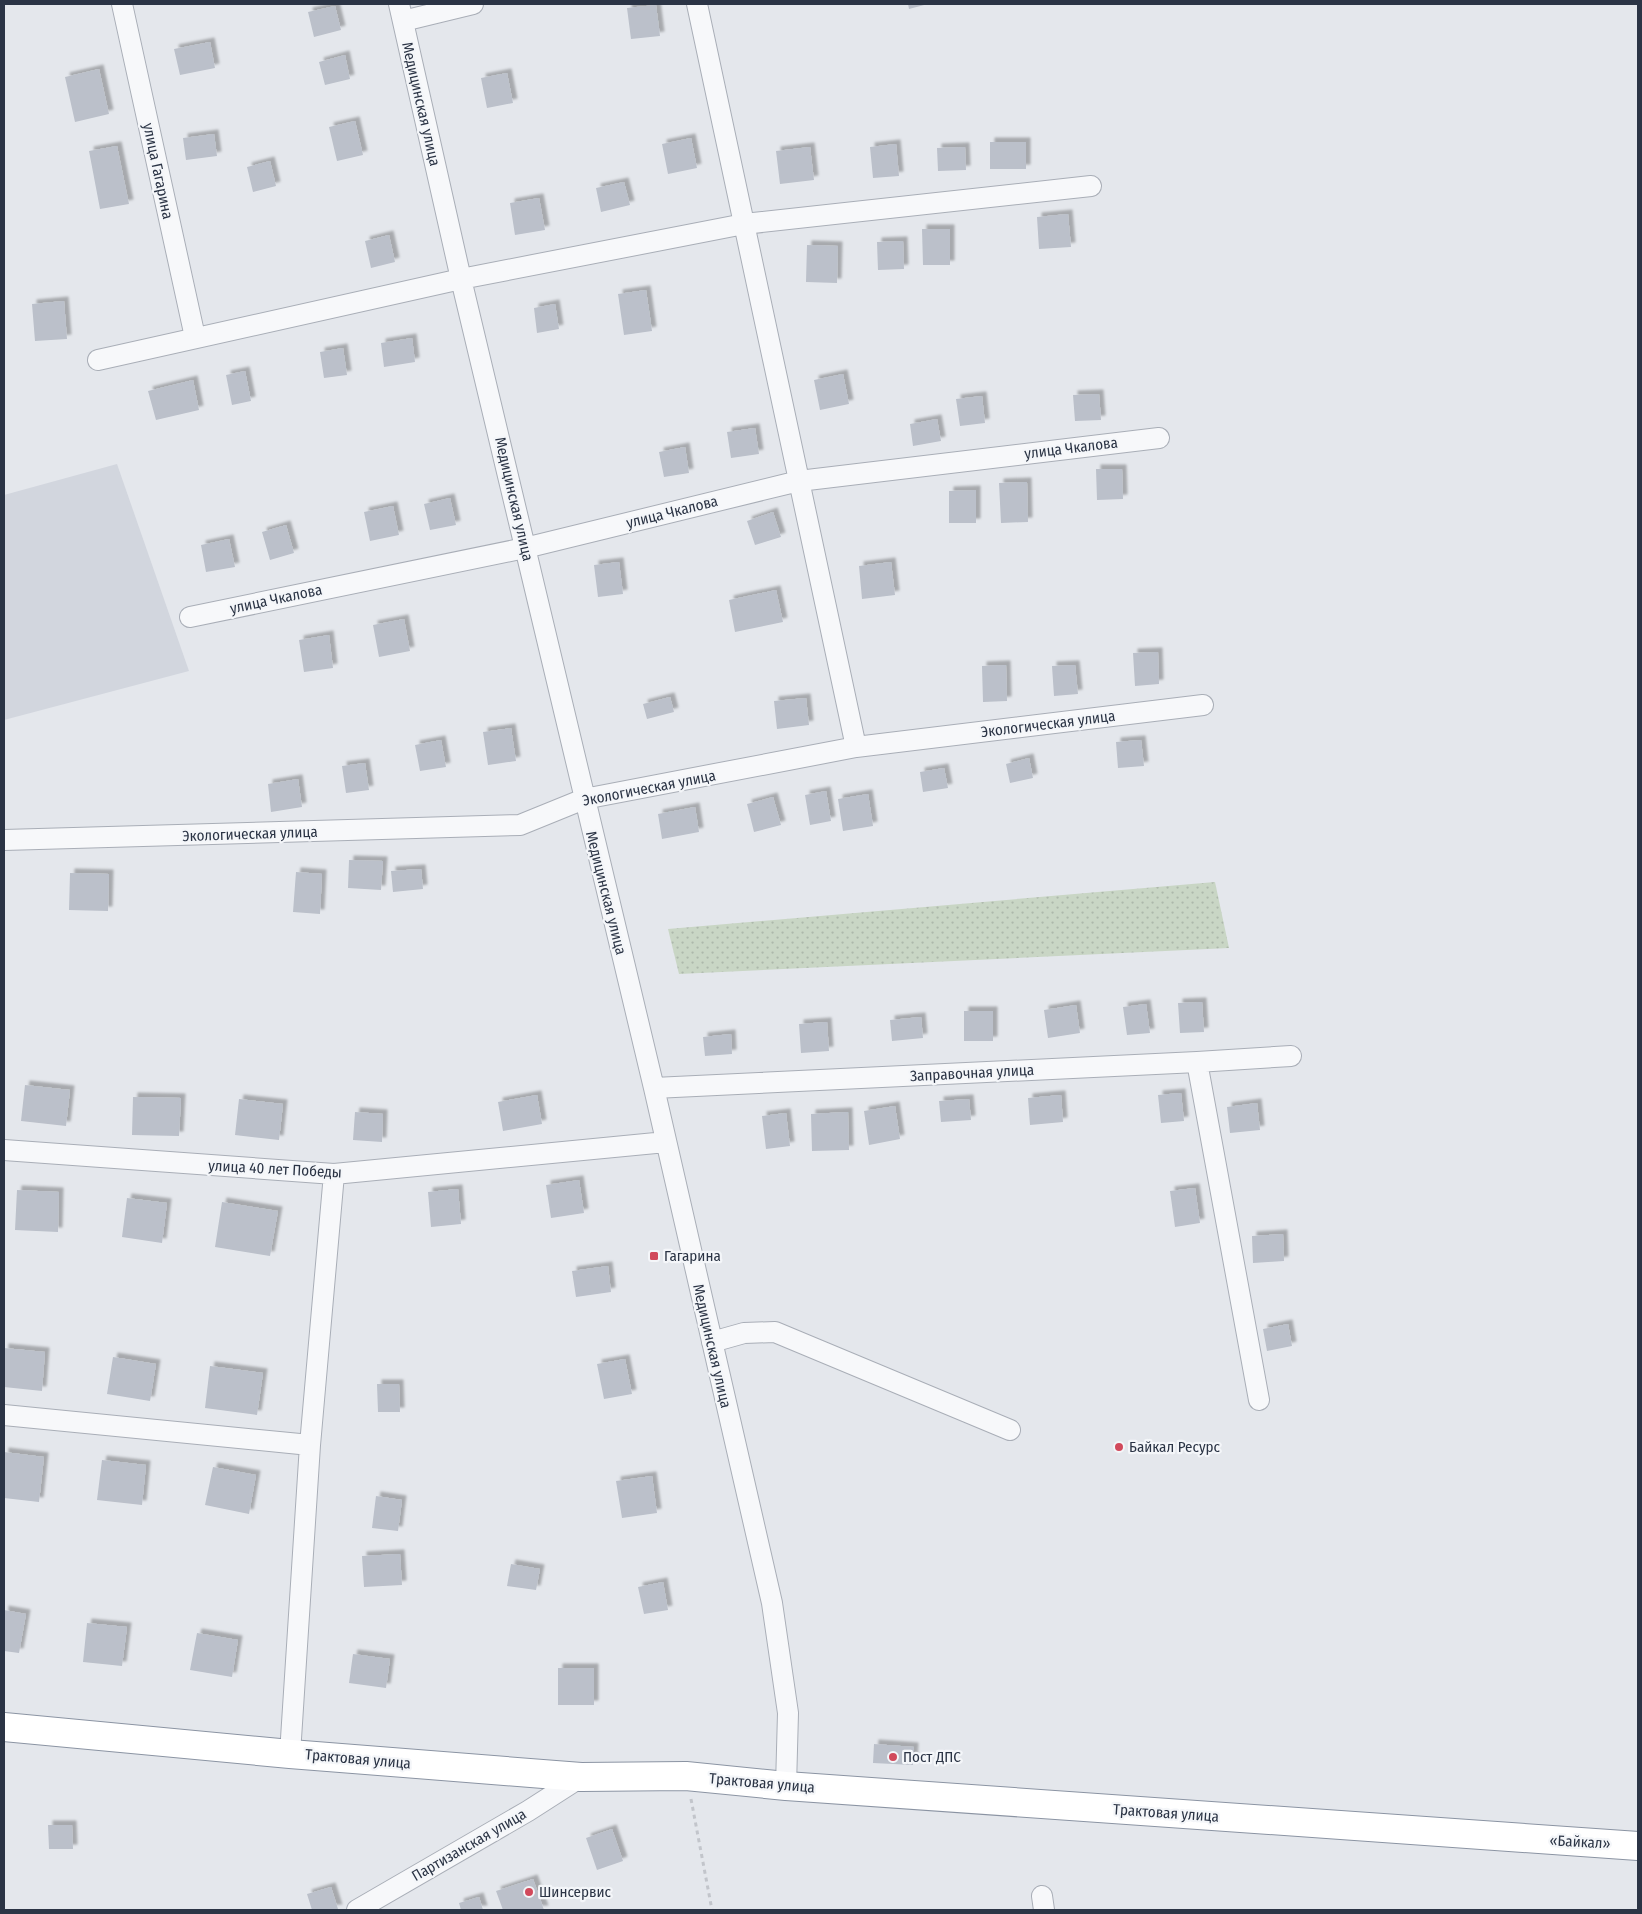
<svg xmlns="http://www.w3.org/2000/svg" width="1642" height="1914" font-family="'Fira Sans Condensed',sans-serif">
  <style>
    .built { fill: #d2d6de }
    .green { fill: url(#green-dots) }
    .building { fill: #bbc0ca; filter: url(#shadow) }
    .lines { fill: none; stroke-linecap: round; stroke-linejoin: round }
    .minor-casing { stroke: #a9aeb7; stroke-width: 22 }
    .highway-casing { stroke: #8b94a3; stroke-width: 30 }
    .path { stroke: #c2c5cb; stroke-width: 3; stroke-dasharray: 4 4; stroke-linecap: butt }
    .minor { stroke: #f7f8fa; stroke-width: 20 }
    .highway { stroke: #fff; stroke-width: 28 }
    .poi-dot { fill: #d1495b; stroke: #f4f6f9; stroke-width: 2 }
    .labels { text-anchor: middle; stroke-width: 4.5; stroke-linejoin: round; paint-order: stroke }
    .street-label { font-size: 15px; fill: #2b3445; stroke: #f4f6f9 }
    .poi-label { font-size: 15px; fill: #2b3445; stroke: #f4f6f9; text-anchor: start }
  </style>
  <defs>
    <pattern id="green-dots" width="8" height="8" patternUnits="userSpaceOnUse" patternTransform="scale(1.25)"><rect width="8" height="8" fill="#c9d6c5"/><path d="M2 2h.1M6 6h.1" fill="none" stroke="#adb8ab" stroke-width="1.8" stroke-linecap="round"/></pattern>
    <filter id="shadow"><feDropShadow dx="4.5" dy="-4.5" stdDeviation="1" flood-color="#0004"/></filter>
  </defs>
  <rect width="100%" height="100%" fill="#e4e7ec"/>
  <path class="built" d="M117,464L189,671L4,720V495Z"/>
  <path class="green" d="M1215,882L1229,948L679,974L668,929Z"/>
  <path class="building" d="M908,4H928L909,9Z
    M656,5L660,36L631,39L627,8Z
    M335,6L341,30L314,37L308,12Z
    M210,42L215,68L180,75L174,49Z
    M345,55L350,79L325,85L319,62Z
    M99,69L109,114L75,122L65,77Z
    M507,73L513,103L487,108L481,78Z
    M355,121L363,155L337,161L329,127Z
    M214,134L217,156L186,160L183,138Z
    M691,138L697,168L668,174L662,144Z
    M990,142H1026V169H990Z
    M896,144L899,176L873,178L870,147Z
    M117,146L129,204L100,209L89,151Z
    M810,147L814,180L780,184L776,151Z
    M965,147L966,170L938,171L937,148Z
    M270,161L276,186L253,192L247,167Z
    M624,182L630,205L601,212L596,188Z
    M539,198L545,230L515,235L510,203Z
    M1068,214L1071,247L1039,249L1037,217Z
    M922,229H950V265H923Z
    M389,235L395,262L371,268L365,241Z
    M903,241L904,269L878,270L877,242Z
    M807,245L838,246L837,283L806,282Z
    M646,290L652,331L624,335L618,294Z
    M64,301L67,339L35,341L32,304Z
    M555,304L559,329L537,333L534,308Z
    M412,338L415,362L384,367L381,343Z
    M343,348L347,375L324,378L320,352Z
    M245,371L251,401L232,405L226,375Z
    M843,374L849,404L820,410L814,380Z
    M193,380L199,410L156,420L148,391Z
    M1099,394L1101,420L1075,421L1073,395Z
    M982,396L985,423L960,426L956,399Z
    M937,419L941,441L913,446L910,424Z
    M755,428L759,454L731,458L727,432Z
    M685,447L689,473L664,477L659,452Z
    M1096,469H1122L1123,499L1097,500Z
    M1027,482L1028,522L1001,523L999,483Z
    M976,490V523H949V491Z
    M450,498L456,525L430,530L424,504Z
    M393,506L399,535L370,541L364,512Z
    M773,512L781,537L755,545L747,521Z
    M286,525L294,553L270,560L262,532Z
    M229,539L235,567L206,572L201,545Z
    M619,562L623,594L598,597L594,565Z
    M891,562L895,595L862,599L859,566Z
    M776,590L783,622L735,632L729,600Z
    M404,619L410,651L379,657L373,625Z
    M329,635L333,668L304,672L299,640Z
    M1158,652L1159,684L1135,686L1133,653Z
    M1006,665L1007,701L983,702L982,666Z
    M1075,665L1078,694L1054,696L1052,666Z
    M670,697L674,712L647,719L643,704Z
    M806,698L809,725L777,729L774,701Z
    M511,728L516,761L488,765L483,732Z
    M441,740L446,767L420,771L415,745Z
    M1141,740L1144,766L1118,768L1116,742Z
    M1029,758L1033,778L1010,783L1006,764Z
    M365,763L369,790L346,793L342,766Z
    M944,768L948,788L923,792L920,772Z
    M298,779L302,807L271,812L268,784Z
    M826,791L831,821L810,825L805,795Z
    M868,794L873,826L843,831L838,799Z
    M773,797L781,825L754,832L747,804Z
    M695,807L699,832L662,839L658,814Z
    M349,860L383,861L381,890L348,888Z
    M421,869L423,889L393,892L391,871Z
    M296,872L322,874L320,914L293,912Z
    M70,873L109,874L108,911L69,910Z
    M1202,1002L1204,1032L1180,1033L1178,1003Z
    M1146,1004L1150,1033L1127,1035L1123,1007Z
    M1076,1005L1080,1033L1048,1038L1044,1010Z
    M964,1011H993V1041H964Z
    M921,1017L923,1038L892,1041L890,1020Z
    M827,1022L829,1051L801,1053L799,1024Z
    M731,1034L732,1054L705,1056L703,1037Z
    M25,1085L70,1090L66,1126L21,1121Z
    M1181,1093L1184,1121L1161,1123L1158,1095Z
    M537,1095L542,1124L503,1131L498,1102Z
    M1061,1095L1063,1122L1030,1125L1028,1098Z
    M133,1097L181,1098L179,1136L132,1135Z
    M239,1099L283,1104L279,1140L235,1135Z
    M969,1099L971,1120L941,1122L939,1101Z
    M1257,1103L1260,1130L1230,1133L1227,1107Z
    M895,1106L900,1139L869,1145L864,1111Z
    M355,1112L383,1114L382,1142L353,1140Z
    M848,1112L849,1150L812,1151L811,1114Z
    M786,1113L790,1146L766,1149L762,1116Z
    M579,1180L584,1213L551,1218L546,1185Z
    M1195,1188L1200,1223L1175,1227L1170,1191Z
    M458,1189L461,1224L431,1227L428,1192Z
    M17,1190L59,1192L58,1232L15,1230Z
    M127,1198L167,1203L162,1243L122,1237Z
    M222,1202L278,1211L270,1256L215,1247Z
    M1283,1234L1284,1261L1253,1263L1252,1236Z
    M608,1266L611,1292L576,1297L572,1271Z
    M1288,1324L1292,1346L1267,1351L1263,1329Z
    M4,1348L45,1352L42,1391L4,1387Z
    M113,1357L156,1364L150,1401L107,1394Z
    M625,1359L632,1394L604,1399L597,1364Z
    M210,1366L263,1373L257,1415L205,1408Z
    M377,1384H399L400,1412H378Z
    M4,1452L44,1457L39,1502L4,1498Z
    M102,1460L146,1465L142,1505L97,1500Z
    M213,1467L256,1475L249,1514L205,1505Z
    M652,1476L657,1513L622,1518L616,1481Z
    M376,1496L402,1500L398,1531L372,1528Z
    M400,1554L402,1585L364,1587L362,1556Z
    M511,1564L540,1569L536,1590L507,1586Z
    M663,1582L668,1610L644,1614L638,1587Z
    M4,1610L26,1614L19,1653L4,1651Z
    M87,1623L127,1627L122,1666L83,1662Z
    M197,1633L238,1640L232,1677L190,1670Z
    M353,1654L390,1659L386,1688L349,1683Z
    M558,1668H594V1705H558Z
    M874,1744L914,1747L913,1765L873,1763Z
    M48,1825H72L73,1849H49Z
    M612,1829L623,1861L597,1870L586,1838Z
    M533,1879L544,1910H503L496,1891Z
    M331,1887L338,1909L312,1910L307,1894Z
    M479,1897L483,1910H461L459,1903Z"/>
  <g class="lines">
    <defs>
      <path id="minor" d="M122,4L195,337
        M399,4L461,279L654,1088L772,1603L788,1713L786,1786
        M697,4L856,747
        M403,21L473,4
        M98,360L461,279L744,224L1091,186
        M190,617L525,548L799,481L1159,438
        M4,840L520,825L584,799L856,747L1203,705
        M1197,1062L1259,1400
        M654,1088L1197,1062L1291,1056
        M4,1150L334,1174L666,1142
        M712,1342L744,1333L775,1332L1010,1430
        M4,1415L310,1445
        M290,1754L310,1445L334,1174
        M1042,1896L1044,1910
        M357,1910L528,1811L581,1777"/>
      <path id="highway" d="M4,1727L290,1754L581,1777L686,1776L786,1786L1638,1846"/>
    </defs>
    <use href="#minor" class="minor-casing"/>
    <use href="#highway" class="highway-casing"/>
    <path class="path" d="M691,1799L712,1910"/>
    <use href="#minor" class="minor"/>
    <use href="#highway" class="highway"/>
  </g>
  <g class="poi-dot">
    <rect x="649" y="1251" width="10" height="10" rx="2.5"/>
    <circle cx="1119" cy="1447" r="5"/>
    <circle cx="893" cy="1757" r="5"/>
    <circle cx="529" cy="1892" r="5"/>
  </g>
  <g class="labels">
    <g class="street-label">
      <text transform="translate(421 104) rotate(77)" y="5">Медицинская улица</text>
      <text transform="translate(158 171) rotate(78)" y="5">улица Гагарина</text>
      <text transform="translate(1071 448) rotate(-7)" y="5">улица Чкалова</text>
      <text transform="translate(514 499) rotate(77)" y="5">Медицинская улица</text>
      <text transform="translate(672 512) rotate(-14)" y="5">улица Чкалова</text>
      <text transform="translate(276 599) rotate(-12)" y="5">улица Чкалова</text>
      <text transform="translate(1048 724) rotate(-7)" y="5">Экологическая улица</text>
      <text transform="translate(649 788) rotate(-11)" y="5">Экологическая улица</text>
      <text transform="translate(250 834) rotate(-2)" y="5">Экологическая улица</text>
      <text transform="translate(606 893) rotate(76)" y="5">Медицинская улица</text>
      <text transform="translate(972 1073) rotate(-3)" y="5">Заправочная улица</text>
      <text transform="translate(275 1169) rotate(3)" y="5">улица 40 лет Победы</text>
      <text transform="translate(712 1346) rotate(77)" y="5">Медицинская улица</text>
      <text transform="translate(358 1759) rotate(5)" y="5">Трактовая улица</text>
      <text transform="translate(762 1783) rotate(5)" y="5">Трактовая улица</text>
      <text transform="translate(1166 1813) rotate(4)" y="5">Трактовая улица</text>
      <text transform="translate(1580 1842) rotate(3)" y="5">«Байкал»</text>
      <text transform="translate(469 1845) rotate(-30)" y="5">Партизанская улица</text>
    </g>
    <g class="poi-label">
      <text x="664" y="1261">Гагарина</text>
      <text x="1129" y="1452">Байкал Ресурс</text>
      <text x="903" y="1762">Пост ДПС</text>
      <text x="539" y="1897">Шинсервис</text>
    </g>
  </g>
  <rect width="1642" height="1914" fill="none" stroke="#2b3445" stroke-width="10"/>
</svg>
